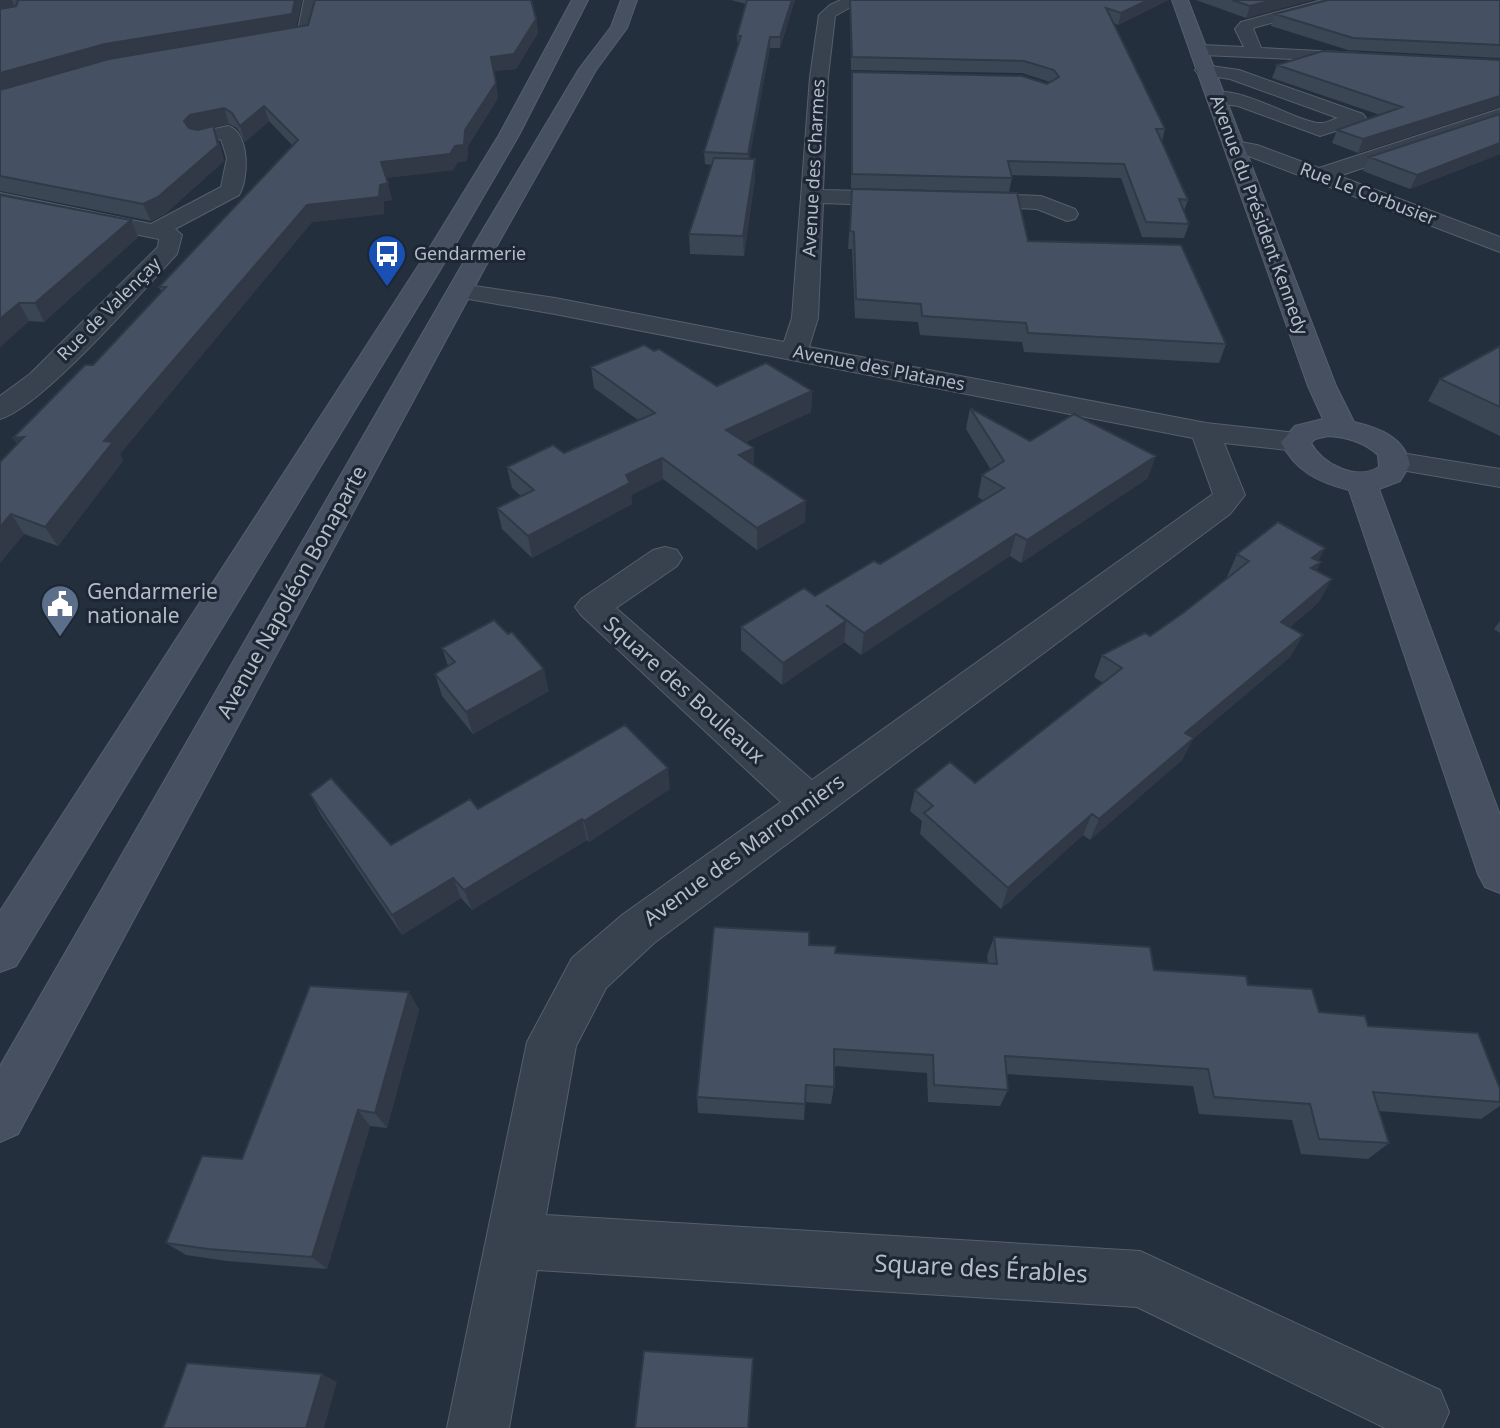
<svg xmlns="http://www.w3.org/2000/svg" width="1500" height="1428" font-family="'Noto Sans',sans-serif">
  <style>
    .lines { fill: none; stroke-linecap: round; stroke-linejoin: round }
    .street-casing { stroke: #565f6c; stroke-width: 2 }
    .secondary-casing { stroke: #565f6c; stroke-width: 2 }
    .street { fill: #38414e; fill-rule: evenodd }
    .secondary { fill: #465061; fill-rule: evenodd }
    .wall { fill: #3b4654 }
    .shaded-wall { fill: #303945 }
    .building { fill: #455162; stroke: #303945; stroke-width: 2 }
    .labels { text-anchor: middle; stroke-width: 6; stroke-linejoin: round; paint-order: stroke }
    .far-street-label { font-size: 18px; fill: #b4bcc9; stroke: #1d2633 }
    .far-poi-label { font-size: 18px; fill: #b4bcc9; stroke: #1d2633; text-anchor: start }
    .poi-label { font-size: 21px; fill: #b4bcc9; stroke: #1d2633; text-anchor: start }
    .street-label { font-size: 21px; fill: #b4bcc9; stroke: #1d2633 }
    .near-street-label { font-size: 24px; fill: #b4bcc9; stroke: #1d2633 }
  </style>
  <rect width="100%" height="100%" fill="#242f3e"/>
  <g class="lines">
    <defs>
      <path id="street" d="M304,0H320L311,37L262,46L256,45L254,41L256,37L298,30Z
        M841,0H863L835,16L828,77L823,190L902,192L910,194L913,199L910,204L902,206L823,203L818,318L809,347L1206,423L1296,433L1306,436L1311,442L1306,448L1296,451L1224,443L1245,495L1230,514L654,943L606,988L576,1046L546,1215L1140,1251L1440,1390L1449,1412L1442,1428H1385L1137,1307L537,1270L509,1428H447L527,1042L572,958L622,915L781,802L581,615L575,607L581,599L653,550L665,547L677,550L682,558L677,566L616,608L812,780L1213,494L1193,438L555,314L452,296L449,291L452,286L461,284L555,298L784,342L792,318L810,77L819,15L830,5Z
        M1322,0H1348L1345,3L1253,28L1261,48L1359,53L1368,58L1365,62L1202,55L1194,50L1202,45L1244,47L1235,29L1241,22Z
        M1204,65L1239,70L1363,114L1366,118L1363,122L1320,136L1238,106L1209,102L1207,98C1226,75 1299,125 1322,123C1327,123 1333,119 1338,118L1230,79L1198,74L1195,70L1198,66Z
        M1500,109V122L1339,176L1500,237V252L1246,155L1228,151L1225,147L1228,143L1235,141L1257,145L1319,168Z
        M228,126C250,132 249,179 239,195L175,229L182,235L177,254C143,290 41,408 0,419V396L30,374L158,247L159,239L0,207V193L151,224L221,187L227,158L221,139L203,143L196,141L193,137L196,133Z
        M966,193L1041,196L1075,209L1078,214L1075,219L1067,221L1037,209L958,205L955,200L958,195Z
        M1395,452L1500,469V487L1384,467L1380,461L1384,455Z"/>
      <path id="secondary" d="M572,0H588L519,135L448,257L16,966L0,972V911L424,257L499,135Z
        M621,0H637L627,28L596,70L490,258L18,1134L0,1142V1066L466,258L579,69L611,27Z
        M1172,0H1188L1336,386L1354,422C1379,428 1405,437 1410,465L1400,481L1379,489L1500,815V893L1485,887L1478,874L1349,490C1318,482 1295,471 1281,442L1295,426L1323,419L1308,386ZM1328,436C1347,437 1364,442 1378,455L1379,467C1357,481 1323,465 1311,443L1315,439Z"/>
    </defs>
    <use href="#street" class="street-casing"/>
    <use href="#secondary" class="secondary-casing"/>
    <use href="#street" class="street"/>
    <use href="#secondary" class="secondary"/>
  </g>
  <path class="wall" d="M0,0H302L296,27L536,19L538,33L516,69L494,71L498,98L468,146L467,161L458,162L453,170L386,178L392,200L384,201V214L312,222L120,454L123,461L58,546L24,534L0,563L17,444L13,438L93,365L162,292L159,287L293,146L269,121L245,142L237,128L229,124L214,127L219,142L224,161L165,214L151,221L0,191Z
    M731,0H795L780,48H770L749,159L755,178L744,256L690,254L689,234L712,165L705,164L704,152L738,47L737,36L746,4Z
    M850,0H1168L1118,25L1114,23L1165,129L1162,141L1188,200L1184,211L1189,224L1184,238L1142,237L1121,178L1011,175L1012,178L1009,192L851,188L852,72L1047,84L1050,82L1022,73L851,70Z
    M1196,0H1312L1246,18Z
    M1500,0V58L1348,50L1271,26L1275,14Z
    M1500,60V107L1358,153L1332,143L1337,130L1380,115L1272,78L1277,65Z
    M1500,114V154L1410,189L1363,171L1369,157Z
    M852,189L1028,241L1226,344L1219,363L1024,352L1022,342L920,335L918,322L855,318L852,249H848Z
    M0,195L131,220L138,237L44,322L29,321L0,347Z
    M1500,346V436L1428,401L1440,379Z
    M654,351L717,386L812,391L811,412L746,442L754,448V465L805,522L757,550L663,479L631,495L632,504L532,558L502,529L497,508L521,496L512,488L507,467L564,453L638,420L594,388L591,367Z
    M970,408L1030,441L1148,478L1021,563L1010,556L861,655L844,642L782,685L741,650V627L815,596L880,564L984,501L978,497L982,475L991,470L966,429Z
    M1325,548L1318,561L1321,562L1316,571L1319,602L1290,627L1303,635L1290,657L1193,739L1182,760L1090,840L1083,835L1001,909L920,834L922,821L910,811L915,790L975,783L1103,683L1094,677L1102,655L1150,636L1183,613L1228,577H1227L1237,554Z
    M1500,621V633L1494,629Z
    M508,634L549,691L473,734L442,696L435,674L448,666L442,648Z
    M670,789L589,842L587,840L472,910L461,898L402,935L321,815L310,794L391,845L478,809Z
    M994,937L1154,970L1248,985L1319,1012L1368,1026L1500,1089V1106L1481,1119L1379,1111L1389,1143L1368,1159L1301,1154L1292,1120L1199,1114L1193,1086L1006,1074L1008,1090L1000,1106L928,1102L927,1073L834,1066V1087L831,1104L805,1102L804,1120L698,1113L697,1097L809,945L835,953L988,963L987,956Z
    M409,992L419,1010L387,1128L370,1126L327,1269L227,1261L186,1255L166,1243L242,1159Z"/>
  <path class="shaded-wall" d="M0,0H12L15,8L0,10Z
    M295,0H302L296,28L0,90V73L105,44Z
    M792,0H795L780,48V37Z
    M1148,0H1168L1118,25L1121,13Z
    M1273,0H1312L1246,18L1250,6Z
    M536,19L538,33L516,69L494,71L491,57Z
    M770,37V48L748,166V154Z
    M496,83L498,98L468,146L467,161L458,162L453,170L386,178L381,162L465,130Z
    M1500,96V107L1358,153L1363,139Z
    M264,106L269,121L245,142L240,126Z
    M224,108L229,124L214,127L219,142L224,161L165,214L151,221L143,204L190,137L184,121L190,115Z
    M1500,143V154L1410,189L1417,175Z
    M755,159V178L744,256L743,236Z
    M388,183L392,200L384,201V214L312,222L120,454L123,461L58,546L45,527L104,441L307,205Z
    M131,220L138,237L44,322L35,303Z
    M19,303L29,321L0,347V319Z
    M812,391L811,412L727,451L726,430Z
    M24,437L25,457L13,438Z
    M754,448V469L739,455Z
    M1156,456L1148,478L1021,563L1027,540Z
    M662,458L663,479L631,495L632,504L532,558L528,536L626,475Z
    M806,501L805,522L757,550V528Z
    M11,514L24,534L0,563V527Z
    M1016,534L1010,556L861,655L864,633Z
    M1325,548L1316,565L1321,562L1308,585L1312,558Z
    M1332,579L1319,602L1270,644L1281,622Z
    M846,621L844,643L782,685L783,663Z
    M1303,635L1290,657L1193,739L1182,760L1090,840L1099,819L1185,733Z
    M544,669L549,691L473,734L466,712Z
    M668,768L670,789L589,842L584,821Z
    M1092,814L1083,835L1001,909L1008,888Z
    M582,819L587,840L472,910L464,890Z
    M453,878L461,898L402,935L392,915Z
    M409,992L419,1010L387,1128L375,1113Z
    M358,1110L370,1126L327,1269L312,1257Z
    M322,1374L337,1382L324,1428H306Z"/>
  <path class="building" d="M17,0H295L292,14L105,44L0,73V9L16,6L18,1Z
    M315,0H531L536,19L514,54L491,57L496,83L465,130L464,145L455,146L450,154L381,162L388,183L380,185L379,197L307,205L104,441L113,442L45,527L11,514L0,527V462L24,437L13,438L85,365H93L166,287H159L298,140L264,106L240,126L232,113L224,108L190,115L184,121L189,128L198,130L213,126L218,145L158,197L143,204L0,176V90L109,59L308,25Z
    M747,0H792L780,37H770L748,154L704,152L741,36H737Z
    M850,0H1148L1121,13L1106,8L1165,129H1156L1188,200L1179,199L1189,224L1146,222L1124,164L1008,161L1012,178L852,174V72L1022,76L1047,84L1059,77L1054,70L1024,61L852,57Z
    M1232,0H1273L1250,6Z
    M1328,0H1500V45L1353,38L1275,14Z
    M1323,51L1500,60V96L1363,139L1337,130L1402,107L1277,65Z
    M1500,114V143L1417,175L1369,157Z
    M714,158L755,159L743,236L689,234Z
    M852,189L1017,193L1028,241L1181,245L1226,344L1028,333L1026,323L922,316L921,304L856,299L854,232L850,231Z
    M0,195L131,220L35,303H19L0,319Z
    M644,345L654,351L659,349L717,386L766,363L812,391L726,430L754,448L739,455L806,501L757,528L662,458L626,475L630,483L528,536L497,508L534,490L507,467L553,445L564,453L655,413L591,367Z
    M1500,346V407L1440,379Z
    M970,408L1030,441L1074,414L1156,456L1027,540L1016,534L864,633L826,605L846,621L783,663L741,627L804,588L815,596L874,561L880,564L1004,488L982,475L1004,461Z
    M1278,522L1325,548L1312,558L1321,562L1311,568L1332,579L1281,622L1303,635L1185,733L1194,738L1099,819L1092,814L1008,888L924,813L933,806L915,790L950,762L975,783L1122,668L1102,655L1145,633L1150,636L1183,613L1249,561L1237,554Z
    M494,620L508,634L512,632L544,669L466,712L435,674L455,662L442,648Z
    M625,725L668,768L584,821L582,819L464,890L453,878L392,915L310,794L331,778L391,845L470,799L478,809Z
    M714,927L809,932V945L836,946L835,953L997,964L994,937L1150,947L1154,970L1246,976L1248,985L1312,989L1319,1012L1365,1016L1368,1026L1478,1033L1500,1089V1102L1373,1092L1389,1143L1319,1139L1310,1104L1214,1097L1208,1069L1005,1056L1008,1090L934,1085L933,1055L834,1049V1087L806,1085L805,1104L697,1097Z
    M310,986L409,992L375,1113L358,1110L312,1257L208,1249L166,1243L202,1156L242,1159Z
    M644,1351L753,1358L748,1428H635Z
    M187,1363L322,1374L306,1428H163Z"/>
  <defs>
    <symbol id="bus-pin" viewBox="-11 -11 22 30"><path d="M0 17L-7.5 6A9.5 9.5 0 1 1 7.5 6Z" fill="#1a4fb4" stroke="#1d2633"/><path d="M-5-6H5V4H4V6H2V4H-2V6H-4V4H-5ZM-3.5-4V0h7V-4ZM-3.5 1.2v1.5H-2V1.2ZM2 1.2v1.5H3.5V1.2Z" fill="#fff"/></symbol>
    <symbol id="civic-pin" viewBox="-11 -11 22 30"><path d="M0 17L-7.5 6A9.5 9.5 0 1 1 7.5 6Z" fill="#5c6f8a" stroke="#1d2633"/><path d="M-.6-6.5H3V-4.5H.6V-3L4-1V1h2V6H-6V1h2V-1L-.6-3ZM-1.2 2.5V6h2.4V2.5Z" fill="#fff"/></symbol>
  </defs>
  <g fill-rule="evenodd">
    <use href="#bus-pin" x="365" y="232" width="44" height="60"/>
    <use href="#civic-pin" x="38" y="582" width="44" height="60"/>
  </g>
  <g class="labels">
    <g class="far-street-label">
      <text transform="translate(814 168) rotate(-87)" y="6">Avenue des Charmes</text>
      <text transform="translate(1368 194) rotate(21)" y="6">Rue Le Corbusier</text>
      <text transform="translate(1259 215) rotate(70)" y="6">Avenue du Président Kennedy</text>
      <text transform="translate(109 309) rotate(-45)" y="6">Rue de Valençay</text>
      <text transform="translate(879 368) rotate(11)" y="6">Avenue des Platanes</text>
    </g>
    <g class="far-poi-label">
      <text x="414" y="260">Gendarmerie</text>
    </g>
    <g class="poi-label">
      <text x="87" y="599">Gendarmerie<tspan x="87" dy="24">nationale</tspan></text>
    </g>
    <g class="street-label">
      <text transform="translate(292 592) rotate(-61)" y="7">Avenue Napoléon Bonaparte</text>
      <text transform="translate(684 690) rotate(42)" y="7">Square des Bouleaux</text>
      <text transform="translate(744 850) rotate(-36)" y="7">Avenue des Marronniers</text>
    </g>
    <g class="near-street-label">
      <text transform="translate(981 1269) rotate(3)" y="8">Square des Érables</text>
    </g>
  </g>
</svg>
